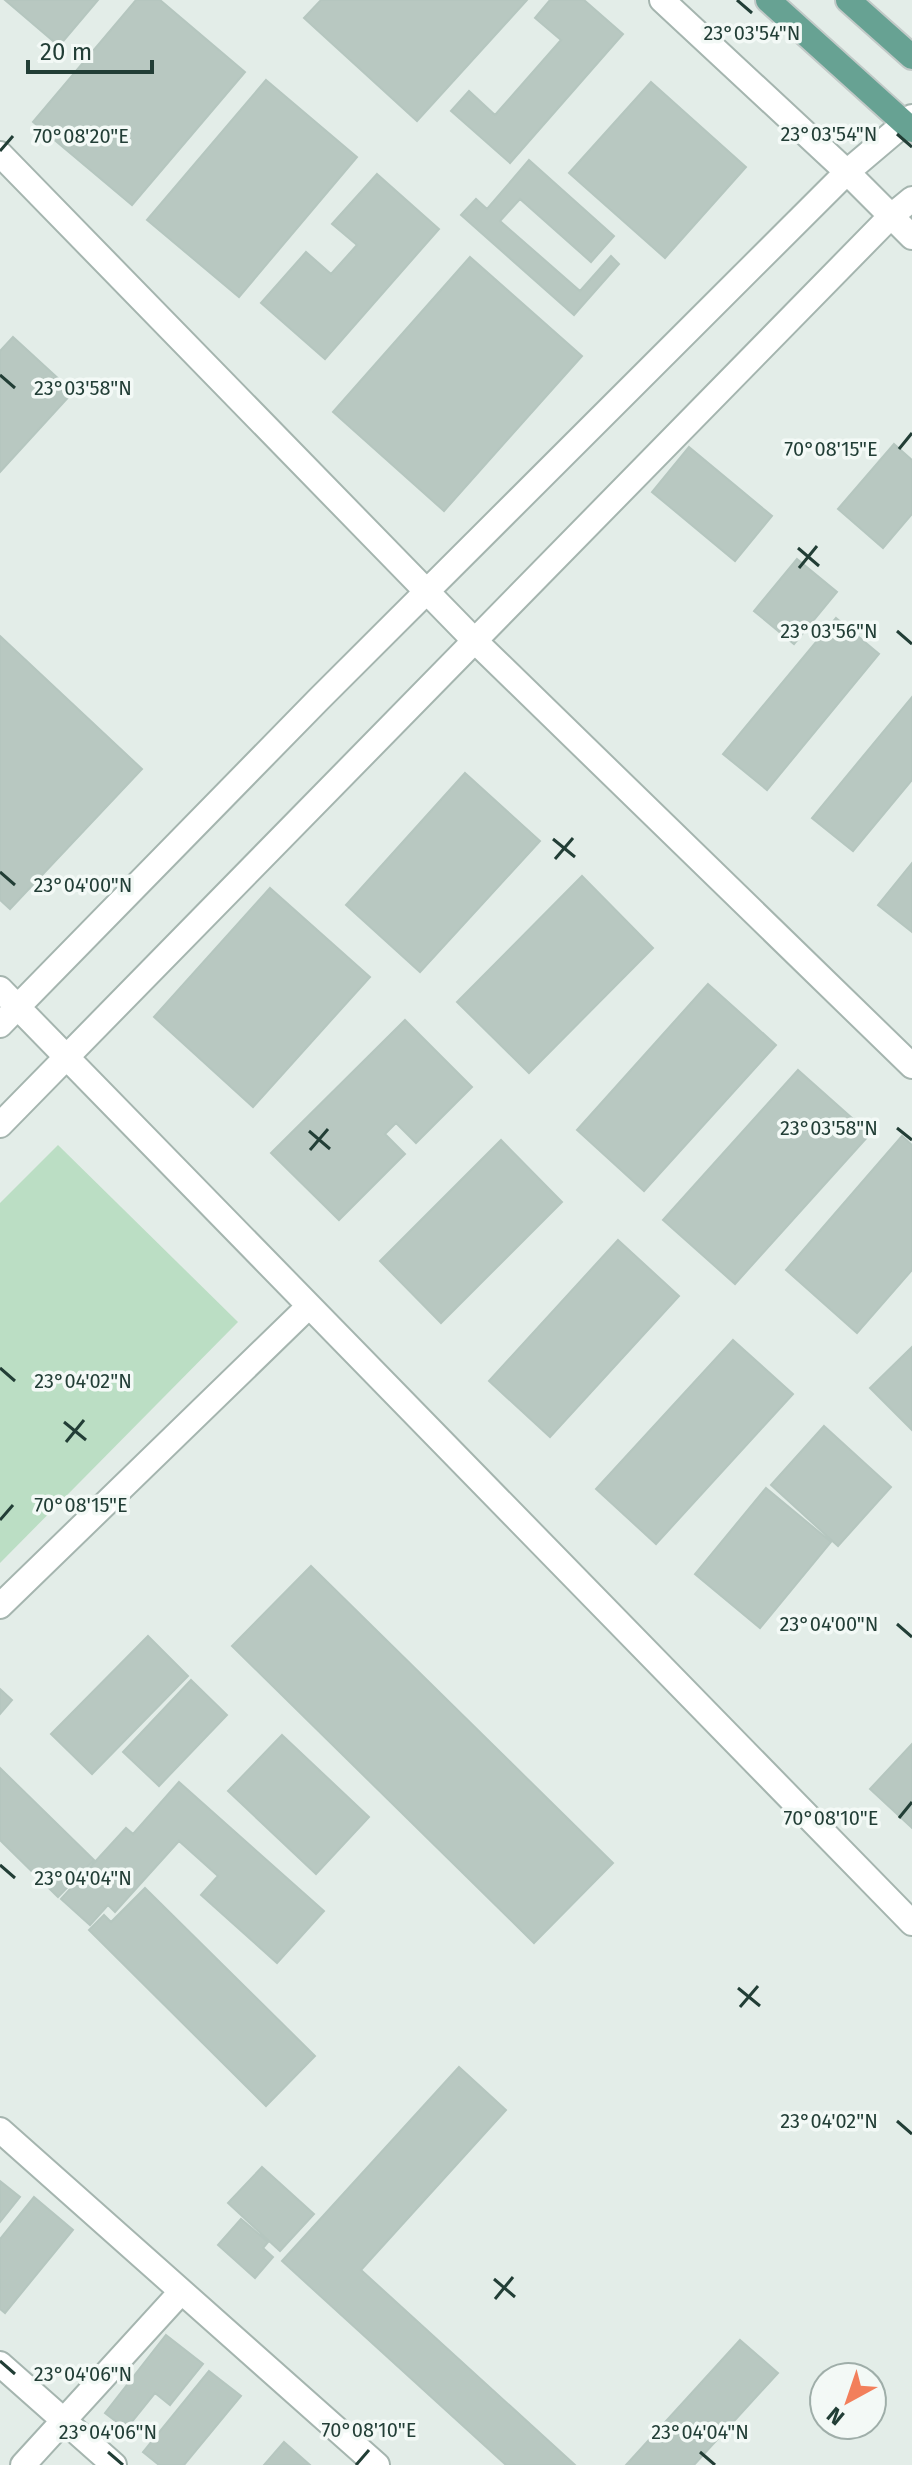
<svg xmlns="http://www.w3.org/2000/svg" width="912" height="2465" font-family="'Fira Sans',sans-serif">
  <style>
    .green { fill: #bbdec4 }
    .building { fill: #b8c8c1; stroke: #b5c6bf; stroke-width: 2 }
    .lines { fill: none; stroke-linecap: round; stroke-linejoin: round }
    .minor-casing { stroke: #a5b5af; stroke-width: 28 }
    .major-casing { stroke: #c1c9c7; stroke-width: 28 }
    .minor { stroke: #fff; stroke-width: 24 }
    .major { stroke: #67a293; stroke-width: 24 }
    .ticks { fill: none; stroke: #223e36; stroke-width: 3 }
    .ticks-label { font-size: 20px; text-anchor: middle; fill: #223e36; stroke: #f3f9f6; stroke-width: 7; stroke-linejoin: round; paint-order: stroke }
  </style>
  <rect width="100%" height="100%" fill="#e3ede8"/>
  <path class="green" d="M58,1145L238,1322L0,1563V1203Z"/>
  <path class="building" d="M5,0H98L59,46Z
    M136,0H160L245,72L132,205L33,122Z
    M321,0H527L417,121L304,18Z
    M550,0H584L623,34L510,163L451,111L469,91L495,115L561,40L535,18Z
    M266,80L357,157L239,297L147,220Z
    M651,82L746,167L665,258L569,173Z
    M529,160L614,236L591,262L520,199L500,221L580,291L611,256L619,264L574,315L461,215L476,199L487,209Z
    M377,174L439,229L325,359L261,303L306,252L331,274L357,245L332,224Z
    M470,257L582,356L444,511L333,412Z
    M13,337L73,392L0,472V351Z
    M894,444L912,460V514L883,548L838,509Z
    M689,447L772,516L735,561L652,492Z
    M797,559L837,592L794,644L754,611Z
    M836,618L879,654L767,790L723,754Z
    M0,636L142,769L10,909L0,900Z
    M912,697V780L853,851L812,818Z
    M465,773L540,841L420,972L346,905Z
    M912,863V932L878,905Z
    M582,876L653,948L529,1073L457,1002Z
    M270,888L370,977L253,1107L154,1017Z
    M708,984L776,1045L644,1191L577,1130Z
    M405,1020L472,1087L416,1143L396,1123L385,1134L405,1154L339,1220L271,1153Z
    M798,1070L870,1134L735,1284L663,1220Z
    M902,1136L912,1145V1270L857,1333L786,1270Z
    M501,1140L562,1202L441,1323L380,1261Z
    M618,1240L679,1296L550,1437L489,1381Z
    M733,1340L793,1394L656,1544L596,1489Z
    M912,1347V1430L870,1388Z
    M824,1426L891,1487L838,1546L771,1485Z
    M766,1488L831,1542L760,1628L695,1574Z
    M311,1566L613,1863L534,1943L232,1646Z
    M148,1636L188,1676L92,1774L51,1734Z
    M191,1680L227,1715L159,1786L123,1752Z
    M0,1689L12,1700L0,1714Z
    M282,1735L369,1817L316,1874L228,1791Z
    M912,1744V1828L870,1789Z
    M0,1768L94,1860L58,1897L0,1840Z
    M179,1782L324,1911L277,1963L201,1895L218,1876L179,1841L115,1912L108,1905L90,1925L61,1899L126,1828L133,1834Z
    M145,1888L315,2056L266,2106L89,1930L104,1915L111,1922Z
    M459,2067L506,2110L361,2270L575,2465H506L282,2261Z
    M262,2167L314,2214L280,2251L228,2203Z
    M0,2181L20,2197L0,2222Z
    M34,2197L73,2230L5,2313L0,2309V2239Z
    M241,2219L268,2242L263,2248L273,2257L255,2278L218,2245Z
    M166,2335L203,2364L170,2405L155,2393L126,2429L105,2413Z
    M740,2340L778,2373L694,2465H626Z
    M209,2371L241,2396L184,2465H159L143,2452Z
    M284,2442L310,2465H264Z"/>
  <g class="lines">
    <defs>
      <path id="minor" d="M662,0L847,172L912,237
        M0,154L475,641L912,1066
        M0,989L912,1923
        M0,1025L319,699L847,172L912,117
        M0,1125L890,217L912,199
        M0,1606L309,1306
        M0,2130L377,2465
        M0,2364L114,2465
        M23,2465L181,2292"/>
      <path id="major" d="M768,0L912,130
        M848,0L912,57"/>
    </defs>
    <use href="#minor" class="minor-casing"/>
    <use href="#major" class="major-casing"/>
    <use href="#minor" class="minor"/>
    <use href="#major" class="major"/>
  </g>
  <path class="ticks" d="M737,0L752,13M897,134L912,147M0,151L13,136M0,375L15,388M899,449L912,433M798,548L819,566M799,568L817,546M897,631L912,644M553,839L575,857M555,859L573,838M0,872L15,885M897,1128L912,1140M309,1131L330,1149M310,1150L328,1129M0,1368L15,1381M64,1422L86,1440M66,1442L84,1420M0,1520L13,1505M897,1624L912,1637M899,1818L912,1802M0,1865L15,1878M738,1988L760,2006M740,2007L758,1986M897,2121L912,2134M494,2279L515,2297M495,2299L513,2277M0,2361L15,2374M108,2452L123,2465M700,2452L715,2465M356,2465L369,2450"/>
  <g class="ticks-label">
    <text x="752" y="40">23°03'54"N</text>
    <text x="829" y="141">23°03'54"N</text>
    <text x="81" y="143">70°08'20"E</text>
    <text x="83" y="395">23°03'58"N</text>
    <text x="831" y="456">70°08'15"E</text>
    <text x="829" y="638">23°03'56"N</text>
    <text x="83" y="892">23°04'00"N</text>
    <text x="829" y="1135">23°03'58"N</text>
    <text x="83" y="1388">23°04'02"N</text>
    <text x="81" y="1512">70°08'15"E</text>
    <text x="829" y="1631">23°04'00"N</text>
    <text x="831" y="1825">70°08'10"E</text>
    <text x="83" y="1885">23°04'04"N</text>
    <text x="829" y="2128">23°04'02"N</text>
    <text x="83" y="2381">23°04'06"N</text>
    <text x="369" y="2437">70°08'10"E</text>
    <text x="108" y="2439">23°04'06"N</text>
    <text x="700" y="2439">23°04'04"N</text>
  </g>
  <g transform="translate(848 2401) rotate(220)"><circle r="38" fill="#f3f9f6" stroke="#9faea9" stroke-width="2"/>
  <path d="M0-6L14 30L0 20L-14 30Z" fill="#f27f5b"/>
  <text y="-12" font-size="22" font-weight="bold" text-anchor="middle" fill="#223e36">N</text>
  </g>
  <path d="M28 60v12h124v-12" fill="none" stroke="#223e36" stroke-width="4"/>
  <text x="40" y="60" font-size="24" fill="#223e36" stroke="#f3f9f6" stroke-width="6" paint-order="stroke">20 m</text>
</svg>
